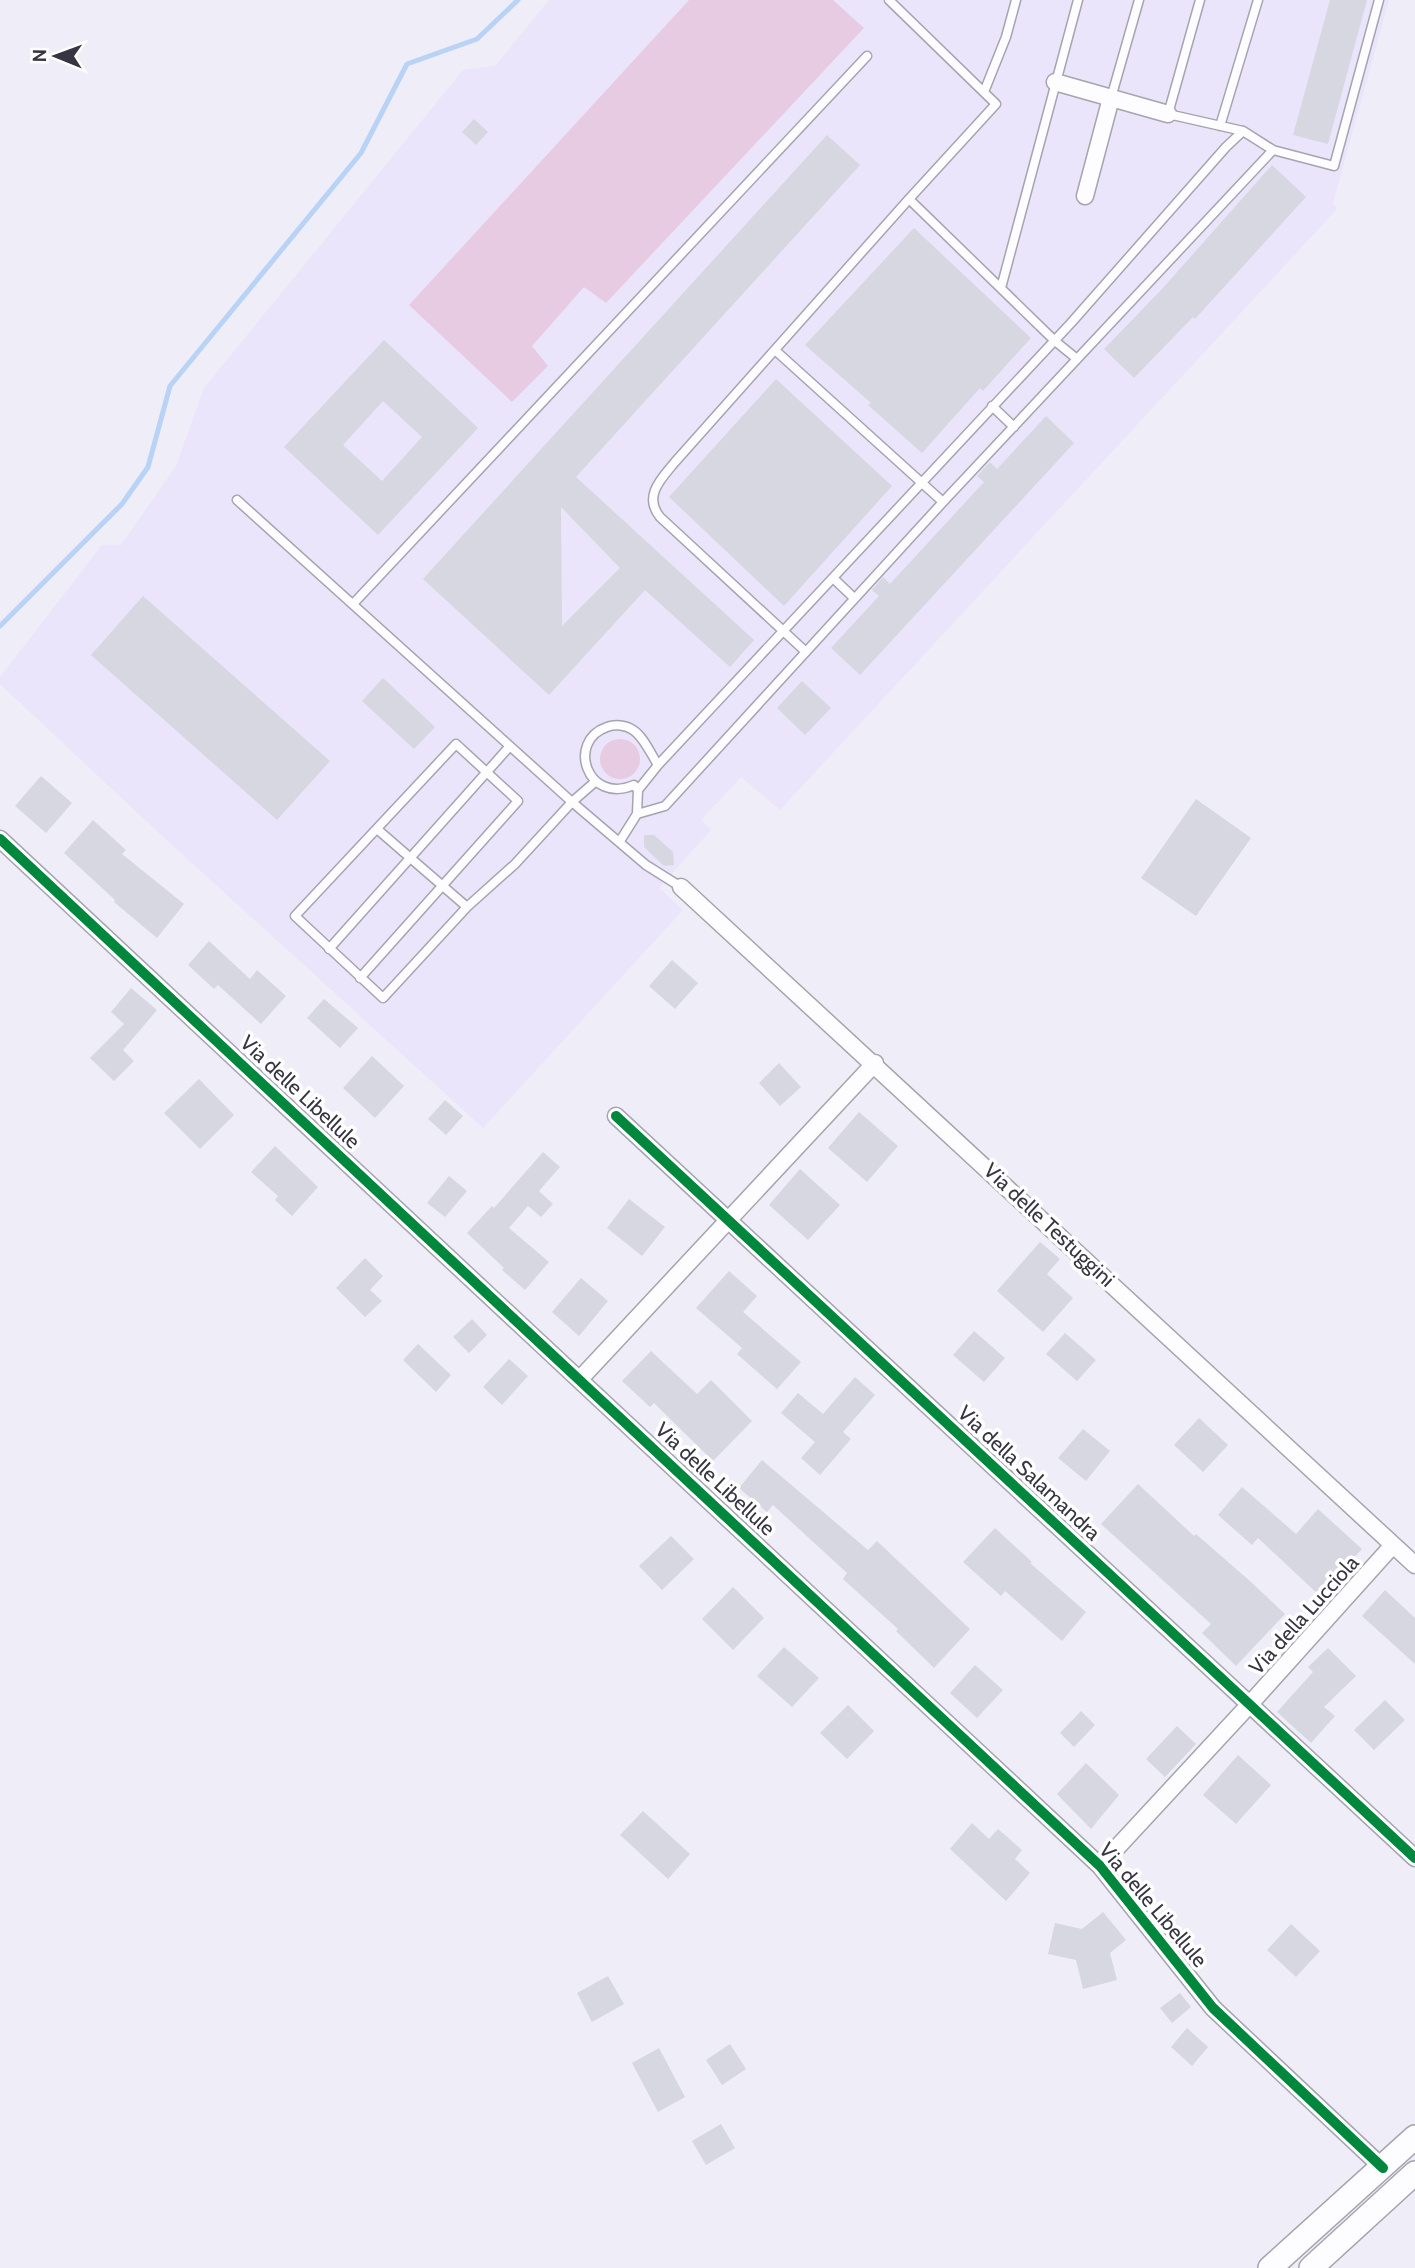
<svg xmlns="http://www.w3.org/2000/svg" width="1415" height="2268" font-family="Cabin,sans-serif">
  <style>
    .built { fill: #eae5fb }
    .green { fill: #e7cbe3 }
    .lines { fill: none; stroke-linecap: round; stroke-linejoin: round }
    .stream { stroke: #b8d3f6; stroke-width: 5 }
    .building { fill: #d6d7e1; fill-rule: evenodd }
    .lane-casing { stroke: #a6a4ae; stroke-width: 11 }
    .street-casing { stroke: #a6a4ae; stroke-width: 19 }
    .secondary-casing { stroke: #a6a4ae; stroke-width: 26 }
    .lane { stroke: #fdfcfe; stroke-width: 8 }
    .street { stroke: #fdfcfe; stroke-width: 16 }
    .secondary { stroke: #fdfcfe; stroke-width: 23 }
    .cycleway-casing { stroke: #fff; stroke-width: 15 }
    .cycleway { stroke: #00873e; stroke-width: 10 }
    .labels { text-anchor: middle; stroke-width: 7; stroke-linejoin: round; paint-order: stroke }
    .street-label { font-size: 21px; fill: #373541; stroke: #fff }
  </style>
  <rect width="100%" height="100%" fill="#efedf8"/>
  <path class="built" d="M549,0H1389L1333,203L1337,209L780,810L741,777L701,820L711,830L659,888L683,910L483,1128L161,835L0,684V677L102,545H121L176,466L204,388L463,70L495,66Z"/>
  <path class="green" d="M689,0H833L864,28L606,303L584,287L532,346L548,366L512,402L409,305Z
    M600 759a20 20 0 1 1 40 0a20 20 0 1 1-40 0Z"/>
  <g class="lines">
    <path class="stream" d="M0,626L122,504L148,467L170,386L361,153L407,64L477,39L518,0"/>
  </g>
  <path class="building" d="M1330,0H1367L1328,144L1293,135Z
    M474,119L488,132L476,145L462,132Z
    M827,135L860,165L576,477L754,640L730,667L645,590L549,695L423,579ZM561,507L620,568L562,626Z
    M1272,165L1306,197L1195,319L1193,317L1134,378L1104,349L1162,289Z
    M914,228L1031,338L983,391L980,388L922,453L868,405L871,403L805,345Z
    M384,340L478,428L378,535L284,447ZM383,401L422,437L382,481L343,445Z
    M776,379L892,486L784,606L669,497Z
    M1046,416L1074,443L860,675L831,648L879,596L872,590L883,577L890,584L984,482L977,476L990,462L997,469Z
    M143,596L330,761L277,820L91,655Z
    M383,678L435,727L414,749L362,701Z
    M802,681L831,708L805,735L777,708Z
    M41,776L72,803L46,833L15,806Z
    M1196,799L1251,838L1196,916L1141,878Z
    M93,820L126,850L122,854L184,904L157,938L114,902L115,900L64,853Z
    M644,835H654L673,852L674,865L664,866L644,847Z
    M209,941L250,979L257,970L286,996L261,1024L218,985L214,989L188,965Z
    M672,960L698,983L675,1009L649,986Z
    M131,988L157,1010L123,1050L134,1061L114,1081L90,1058L124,1024L111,1012Z
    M324,999L358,1028L340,1048L307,1018Z
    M372,1056L404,1086L375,1118L343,1088Z
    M779,1063L801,1087L780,1106L759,1083Z
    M199,1079L234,1115L200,1149L164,1113Z
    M445,1100L463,1116L446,1135L428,1119Z
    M859,1112L898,1146L867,1182L828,1148Z
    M275,1146L318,1187L292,1216L275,1200L278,1196L251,1172Z
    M543,1152L560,1167L539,1191L553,1204L541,1217L528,1206L509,1228L549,1262L525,1290L502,1270L504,1268L467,1233L492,1206L494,1208Z
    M800,1169L840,1205L808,1240L769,1205Z
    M449,1176L467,1191L445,1217L427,1203Z
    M629,1199L665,1227L642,1256L607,1228Z
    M1040,1242L1060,1259L1047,1274L1073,1298L1043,1332L997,1291Z
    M365,1258L383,1276L370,1290L382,1301L365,1317L336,1288Z
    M729,1271L757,1296L743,1312L801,1362L777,1389L737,1354L742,1348L696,1308Z
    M581,1278L608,1301L579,1336L552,1312Z
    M472,1319L487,1335L469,1353L453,1337Z
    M974,1331L1005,1358L984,1382L953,1355Z
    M1065,1333L1096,1360L1077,1381L1046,1354Z
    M418,1344L451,1375L436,1392L403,1360Z
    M651,1351L697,1394L711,1380L752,1421L713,1461L654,1403L650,1407L622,1381Z
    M509,1359L528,1376L502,1405L483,1387Z
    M855,1377L875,1395L843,1432L851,1439L820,1475L801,1458L815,1442L781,1413L798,1393L823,1414Z
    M1199,1418L1228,1445L1203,1472L1174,1445Z
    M1083,1429L1110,1451L1086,1481L1058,1458Z
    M762,1460L868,1550L877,1541L970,1629L934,1668L896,1631L898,1629L843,1579L847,1573L773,1505L767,1512L739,1488Z
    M1138,1484L1194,1536L1196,1534L1251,1582L1285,1614L1236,1666L1202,1633L1211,1624L1101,1524Z
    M1242,1487L1296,1534L1318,1509L1362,1549L1319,1595L1258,1538L1252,1545L1218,1515Z
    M995,1528L1032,1562L1030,1563L1086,1612L1062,1641L1005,1591L1001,1596L963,1562Z
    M671,1536L694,1559L662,1590L639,1566Z
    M733,1587L764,1618L733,1650L702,1619Z
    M1385,1590L1415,1618V1664L1362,1616Z
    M784,1647L819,1678L792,1707L757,1676Z
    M1328,1648L1356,1676L1324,1707L1335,1716L1311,1743L1277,1712L1313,1672L1308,1667Z
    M975,1665L1003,1690L977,1718L950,1693Z
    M1385,1700L1405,1720L1374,1750L1354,1730Z
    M848,1705L874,1731L847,1759L820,1733Z
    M1081,1711L1095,1725L1074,1747L1060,1733Z
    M1177,1726L1196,1744L1165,1777L1146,1759Z
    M1238,1755L1271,1785L1236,1824L1203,1795Z
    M1086,1763L1119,1795L1091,1829L1057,1794Z
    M643,1811L690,1854L668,1879L620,1835Z
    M972,1823L989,1839L998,1829L1022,1850L1015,1859L1030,1873L1006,1901L950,1849Z
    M1103,1912L1126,1940L1110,1953L1117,1980L1083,1989L1076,1960L1048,1954L1055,1923L1082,1929Z
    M1291,1924L1320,1951L1296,1977L1267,1950Z
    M608,1976L624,2004L592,2022L577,1993Z
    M1180,1993L1191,2007L1172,2023L1160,2008Z
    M1187,2028L1208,2047L1192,2066L1171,2047Z
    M730,2044L746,2069L722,2085L706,2060Z
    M659,2048L685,2097L658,2112L632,2063Z
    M721,2124L735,2148L706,2165L692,2141Z"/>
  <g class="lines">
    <defs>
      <path id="lane" d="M889,0L996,104L909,199
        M1200,0L1168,114L1243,131
        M984,92L1006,37L1016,0
        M1111,98L1139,0
        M1220,126L1258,0
        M1273,150L1334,166L1379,0
        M1001,288L1078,0
        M776,351L943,502
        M992,406L1014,427
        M237,500L572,802L646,865L681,887
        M833,578L854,598
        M353,604L867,56
        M806,652L660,517C643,496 661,479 675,462L909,199L1055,341L1077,359
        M638,790L634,785C587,805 566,741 607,727C615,724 626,725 633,730C643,736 651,754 658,765
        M377,829L467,907
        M620,841L637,814L638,790L658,765L1071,323L1226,147L1243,131L1273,150L943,502L665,806L637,814
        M329,949L510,746
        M360,978L518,801L456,744L295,916L383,998L467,907L515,864L572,802L596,781"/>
      <path id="street" d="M1055,82L1168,114
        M1085,196L1111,98
        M0,839L1100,1866L1213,2008L1383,2168
        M681,887L1415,1565
        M616,1116L1415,1858
        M580,1379L875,1063
        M1100,1866L1250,1704L1393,1545"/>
      <path id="secondary" d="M1270,2268L1415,2137
        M1311,2268L1415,2173"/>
    </defs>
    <use href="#lane" class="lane-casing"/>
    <use href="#street" class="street-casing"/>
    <use href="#secondary" class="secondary-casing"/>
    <use href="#lane" class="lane"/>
    <use href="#street" class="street"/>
    <use href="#secondary" class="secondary"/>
    <defs>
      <path id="cycleway" d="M0,839L1100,1866L1213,2008L1383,2168
        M616,1116L1415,1858"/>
    </defs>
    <use href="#cycleway" class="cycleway-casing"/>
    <use href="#cycleway" class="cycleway"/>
  </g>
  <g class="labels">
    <g class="street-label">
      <text transform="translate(300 1092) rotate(43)" y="7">Via delle Libellule</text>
      <text transform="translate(1049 1225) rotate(43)" y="7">Via delle Testuggini</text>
      <text transform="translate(1029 1473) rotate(43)" y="7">Via della Salamandra</text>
      <text transform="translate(715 1479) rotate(43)" y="7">Via delle Libellule</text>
      <text transform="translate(1304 1615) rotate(-48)" y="7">Via della Lucciola</text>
      <text transform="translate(1153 1905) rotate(50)" y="7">Via delle Libellule</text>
    </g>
  </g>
  <g transform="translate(56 56) rotate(271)" stroke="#ffffff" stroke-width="5" paint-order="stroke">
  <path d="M0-5L12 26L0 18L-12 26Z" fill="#373541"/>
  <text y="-10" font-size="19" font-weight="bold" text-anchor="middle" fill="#373541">N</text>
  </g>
</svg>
